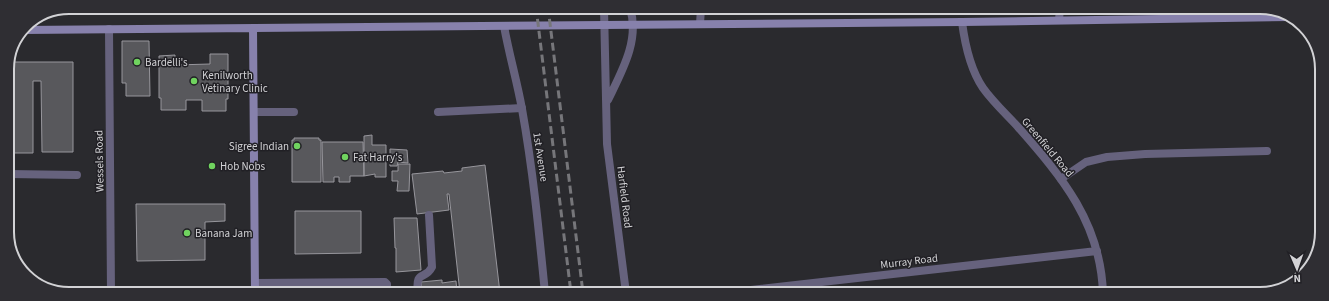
<svg xmlns="http://www.w3.org/2000/svg" width="1329" height="301" font-family="'Source Sans 3',sans-serif">
  <style>
    .building { fill: #58585c; stroke: #97969c }
    .lines { fill: none; stroke-linecap: round; stroke-linejoin: round }
    .lane { stroke: #66627d; stroke-width: 8 }
    .street { stroke: #66627d; stroke-width: 8 }
    .secondary { stroke: #8781ac; stroke-width: 8 }
    .rail { stroke: #76767a; stroke-width: 3; stroke-dasharray: 8 4; stroke-linecap: butt }
    .poi-dot { fill: #70d35f; stroke: #212025; stroke-width: 1.5 }
    .labels { text-anchor: middle; stroke-width: 3; stroke-linejoin: round; paint-order: stroke }
    .poi-label { font-size: 11px; fill: #d2d2d5; stroke: #212025; text-anchor: start }
    .street-label { font-size: 11px; fill: #d2d2d5; stroke: #212025 }
    .rim { fill: none; stroke: #d2d2d5; stroke-width: 2 }
  </style>
  <rect width="100%" height="100%" fill="#2a2a2e"/>
  <path class="building" d="M122,41H149L150,96H126V83H122Z
    M210,54H228V99H226V111H202V100H186V110H161V98H159V56L175,55V65L210,64Z
    M8,62H73V152H42L41,81H33V153H8L7,65Z
    M372,135V145H386V177H375V174L364,176V136Z
    M294,138H319V140H321V182H292V140H294Z
    M322,142H363L364,176H350V182H339V177H334V182H323Z
    M390,149L407,150L408,163L398,162L397,166H390Z
    M398,164H410L409,191H397L398,181H392V171H398Z
    M485,165L500,293H460L449,194H447L449,210L417,214L412,174L443,171L444,173L462,171V168Z
    M136,204H225V221L205,222V260L137,261Z
    M295,211H361V253L295,254Z
    M394,218H417L421,270L396,272V248H395Z
    M442,280V283L456,281L457,293H422L421,282Z
    M296,291H381V293H296Z"/>
  <g class="lines">
    <path class="lane" d="M700,24L701,8
      M255,112H294
      M438,112L522,108
      M8,174L77,175
      M1061,179L1086,162L1107,157L1145,154L1267,151
      M255,283L385,282L387,284V293
      M418,293C415,269 425,281 432,267L429,215"/>
    <path class="street" d="M604,8L607,144L626,293
      M1246,17V8
      M1059,20L1060,8
      M962,22C965,45 970,69 983,88C993,102 1006,114 1018,127C1062,177 1101,223 1103,294
      M504,26C509,54 517,81 522,109C533,170 539,232 545,293
      M109,29L111,293
      M608,100C622,71 640,40 630,8
      M724,293L1097,251"/>
    <path class="secondary" d="M253,28L255,293
      M23,30L962,22L1289,17"/>
    <path class="rail" d="M536,7L571,293
      M548,7L583,293"/>
  </g>
  <g class="poi-dot">
    <circle cx="137" cy="62" r="4"/>
    <circle cx="194" cy="81" r="4"/>
    <circle cx="297" cy="146" r="4"/>
    <circle cx="345" cy="157" r="4"/>
    <circle cx="212" cy="166" r="4"/>
    <circle cx="187" cy="233" r="4"/>
  </g>
  <g class="labels">
    <g class="poi-label">
      <text x="145" y="66">Bardelli's</text>
      <text x="202" y="79">Kenilworth<tspan x="202" dy="13">Vetinary Clinic</tspan></text>
      <text x="289" y="150" text-anchor="end">Sigree Indian</text>
      <text x="353" y="161">Fat Harry's</text>
      <text x="220" y="170">Hob Nobs</text>
      <text x="195" y="237">Banana Jam</text>
    </g>
    <g class="street-label">
      <text transform="translate(1048 147) rotate(50)" y="4">Greenfield Road</text>
      <text transform="translate(541 157) rotate(81)" y="4">1st Avenue</text>
      <text transform="translate(99 161) rotate(-91)" y="4">Wessels Road</text>
      <text transform="translate(625 197) rotate(83)" y="4">Harfield Road</text>
      <text transform="translate(909 261) rotate(-7)" y="4">Murray Road</text>
    </g>
  </g>
  <path d="M0 0H1329V301H0ZM69 14H1260A55 55 0 0 1 1315 69V232A55 55 0 0 1 1260 287H69A55 55 0 0 1 14 232V69A55 55 0 0 1 69 14Z" fill="#2f2e33" fill-rule="evenodd"/>
  <path class="rim" d="M69 14H1260A55 55 0 0 1 1315 69V232A55 55 0 0 1 1260 287H69A55 55 0 0 1 14 232V69A55 55 0 0 1 69 14Z"/>
  <g transform="translate(1297 269) rotate(178)" stroke="#212025" stroke-width="3" paint-order="stroke">
  <path d="M0-3L7 15L0 10L-7 15Z" fill="#d2d2d5"/>
  <text y="-6" font-size="11" font-weight="bold" text-anchor="middle" fill="#d2d2d5">N</text>
  </g>
</svg>
